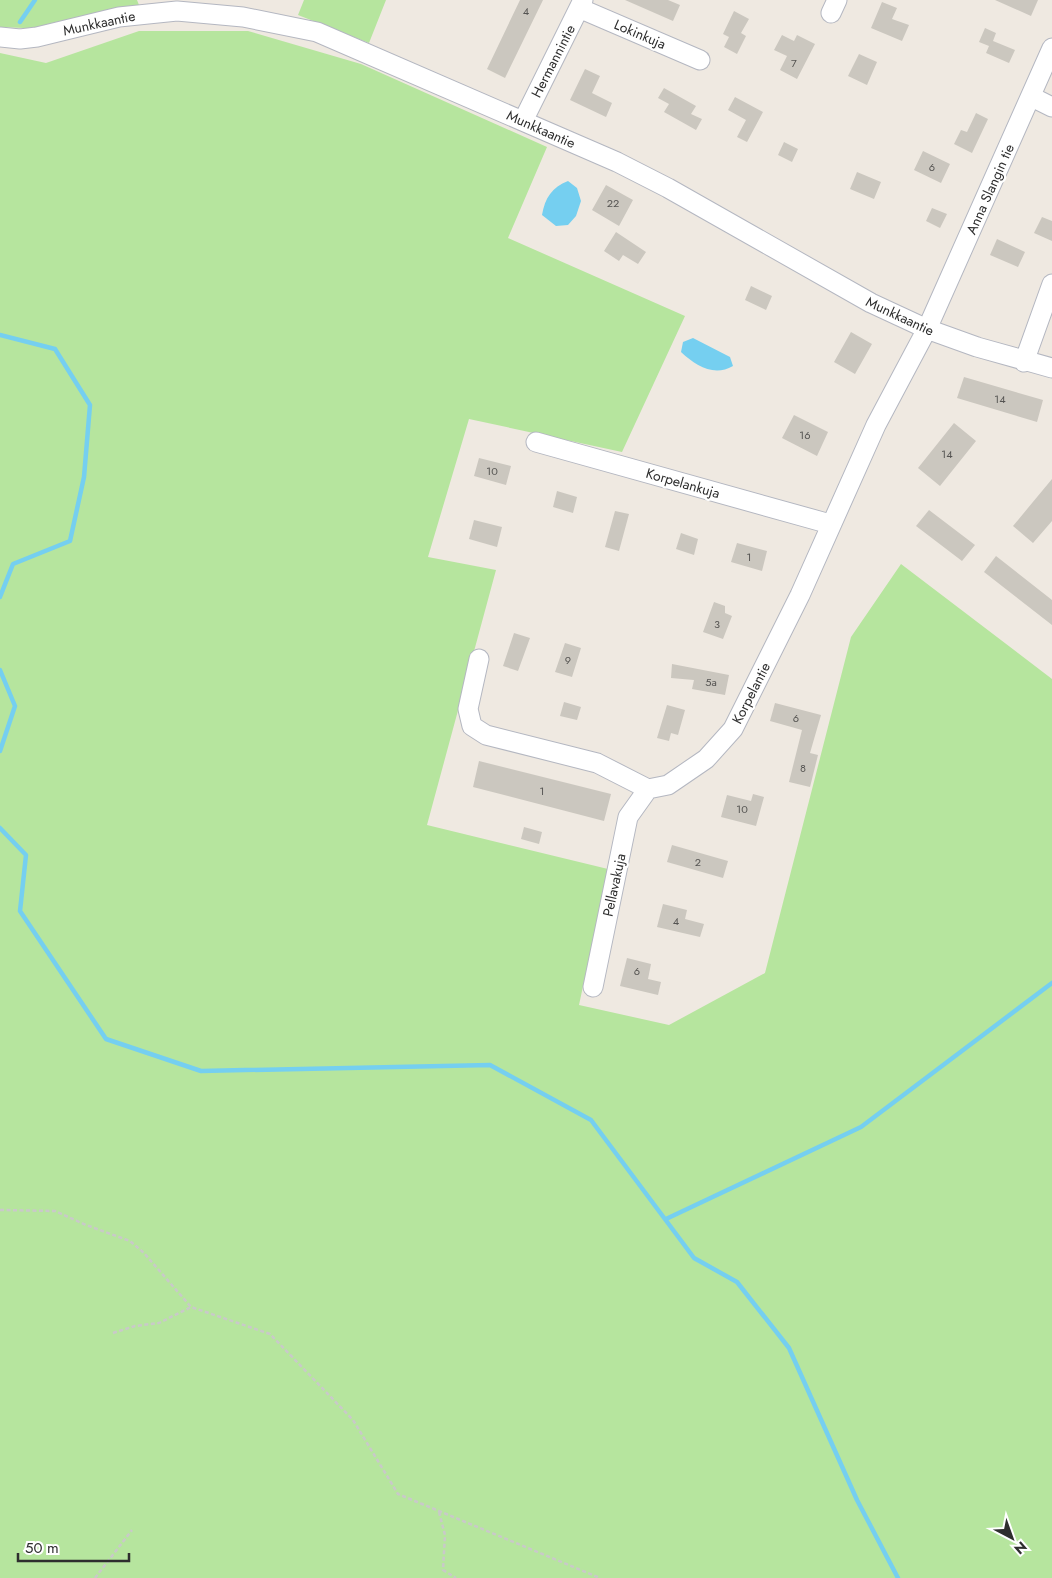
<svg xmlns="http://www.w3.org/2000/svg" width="1052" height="1578" font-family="Jost,sans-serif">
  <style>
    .green { fill: #b6e59e }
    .water { fill: #75cff0 }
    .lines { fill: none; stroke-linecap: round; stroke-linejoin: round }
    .stream { stroke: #75cff0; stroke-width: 4.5 }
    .building { fill: #cbc7bf }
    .minor-casing { stroke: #b4b7c1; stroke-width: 21 }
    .path { stroke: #c9c9c9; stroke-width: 2.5; stroke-dasharray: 4 2.5; stroke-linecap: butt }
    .minor { stroke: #fff; stroke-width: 19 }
    .labels { text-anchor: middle; stroke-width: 4.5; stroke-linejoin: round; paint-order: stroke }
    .number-label { font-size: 11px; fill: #555452 }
    .street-label { font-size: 14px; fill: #2e2e2e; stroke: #fff }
  </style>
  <rect width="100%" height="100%" fill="#efe9e1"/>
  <path class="green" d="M0,0H137L139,5L47,29L0,27Z
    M304,0H386L369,43L298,15Z
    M139,31H248L361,64L547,147L508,238L685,316L622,452L469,419L428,557L496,570L427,825L608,869L579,1005L669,1025L765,973L851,637L901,564L1052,679V1578H0V53L46,63Z"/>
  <path class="water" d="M568,181L577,188L581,201L576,216L568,225L556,226L542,215C545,198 552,187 568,181Z
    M693,338L730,357L733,366C714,377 696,366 681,352L683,342Z"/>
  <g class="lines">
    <path class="stream" d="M20,22L35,0
      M0,335L55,349L90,405L84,477L70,541L13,564L0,597
      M0,670L15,706L0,751
      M0,828L26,855L20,911L106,1039L201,1071L490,1065L591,1120L694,1258L737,1282L789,1348L857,1500L898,1578
      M666,1219L861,1127L1052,983"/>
  </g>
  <path class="building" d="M520,0H543L505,78L487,69Z
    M625,0H668L680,5L673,21Z
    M995,0H1038L1031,16Z
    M882,2L897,8L892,19L909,25L902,41L871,28Z
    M734,11L749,19L741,33L746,36L737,54L724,47L729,37L723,34Z
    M985,28L996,33L993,41L1015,50L1009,63L986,53L989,46L979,42Z
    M782,35L794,41L797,35L815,44L797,79L780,70L787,56L774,50Z
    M859,54L877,62L867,85L848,76Z
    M585,69L600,76L592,93L612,103L606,117L570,100Z
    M664,88L696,106L691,114L702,119L696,130L664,112L669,104L658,98Z
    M735,97L763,112L747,142L737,137L746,120L728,110Z
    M976,113L988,119L972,153L954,144L961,130L967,132Z
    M784,142L798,149L792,162L778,155Z
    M923,151L950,164L941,183L914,170Z
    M857,172L881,182L874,199L850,189Z
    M606,185L633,200L619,226L592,210Z
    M932,208L947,214L940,228L926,221Z
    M1042,217L1052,221V241L1034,233Z
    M616,232L646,252L638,264L623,255L619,261L604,251Z
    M997,239L1025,252L1018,267L990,255Z
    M751,286L772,296L766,310L745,300Z
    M851,332L872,344L855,374L834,362Z
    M964,377L1043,400L1037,422L957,398Z
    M794,415L828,432L817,456L782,438Z
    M954,423L976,441L940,486L918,468Z
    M479,458L511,466L506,485L474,476Z
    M1052,479V521L1033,543L1013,526Z
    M557,491L577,497L573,513L553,507Z
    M929,510L975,545L962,561L916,526Z
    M615,511L629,514L619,551L605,547Z
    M474,520L502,527L497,547L469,539Z
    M681,533L698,539L694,555L676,549Z
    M737,543L767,551L762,571L731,562Z
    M996,556L1052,600V625L984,572Z
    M714,602L725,606V613L732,616L723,639L703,632Z
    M514,633L530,638L518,671L503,666Z
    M565,643L581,648L572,677L555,672Z
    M672,664L729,675L725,695L692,689L694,680L671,678Z
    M564,702L581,707L577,720L560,716Z
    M775,703L821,715L810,753L818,755L810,787L789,782L802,730L770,721Z
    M667,705L685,710L678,735L671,733L669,741L657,738Z
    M479,761L611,794L604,821L473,787Z
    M753,794L764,797L756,826L721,817L727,795L751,801Z
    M524,827L542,832L539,844L521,839Z
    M672,845L728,861L723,878L667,862Z
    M663,904L687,910L685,919L704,924L700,937L657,927Z
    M627,958L651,964L648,979L661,982L658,995L620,986Z"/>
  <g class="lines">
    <defs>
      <path id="minor" d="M579,8L700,60
        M831,13L837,0
        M0,37L20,39L37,37L119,17L177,11L243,17L317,32L617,162L668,188L871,303L927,329L977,347L1052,368
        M1032,97L1052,107
        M523,121L583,0
        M1024,362L1052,284
        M536,442L830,524
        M479,659L468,709L472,726L486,735L597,763L648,789L668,785L706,759L733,729L800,595L876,425L927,329L1052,48
        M593,987L628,817L648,789"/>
    </defs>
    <use href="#minor" class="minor-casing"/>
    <path class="path" d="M0,1210L55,1211L86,1225L130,1241L144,1253L191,1307L270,1334L353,1420L398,1494L600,1578
      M113,1333L135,1326L159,1323L191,1307
      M439,1512L445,1535L443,1570L456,1578
      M95,1578L132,1530"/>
    <use href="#minor" class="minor"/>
  </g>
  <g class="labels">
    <g class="number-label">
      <text x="526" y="15">4</text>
      <text x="794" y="67">7</text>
      <text x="932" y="171">6</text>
      <text x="613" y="207">22</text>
      <text x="1000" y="403">14</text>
      <text x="805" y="439">16</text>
      <text x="947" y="458">14</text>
      <text x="492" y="475">10</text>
      <text x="749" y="561">1</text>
      <text x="717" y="628">3</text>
      <text x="568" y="664">9</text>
      <text x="711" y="686">5a</text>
      <text x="796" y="722">6</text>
      <text x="803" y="772">8</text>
      <text x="542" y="795">1</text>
      <text x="742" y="813">10</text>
      <text x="698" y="866">2</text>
      <text x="676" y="925">4</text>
      <text x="637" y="975">6</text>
    </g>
    <g class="street-label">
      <text transform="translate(99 23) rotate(-12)" y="5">Munkkaantie</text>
      <text transform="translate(640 34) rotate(23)" y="5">Lokinkuja</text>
      <text transform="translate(553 61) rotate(-63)" y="5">Hermannintie</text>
      <text transform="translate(541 129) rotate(24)" y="5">Munkkaantie</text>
      <text transform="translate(990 189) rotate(-66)" y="5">Anna Slangin tie</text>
      <text transform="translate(900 316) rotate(25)" y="5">Munkkaantie</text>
      <text transform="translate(683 483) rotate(16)" y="5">Korpelankuja</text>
      <text transform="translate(751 693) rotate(-63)" y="5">Korpelantie</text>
      <text transform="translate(614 885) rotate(-78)" y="5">Pellavakuja</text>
    </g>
  </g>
  <g transform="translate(1012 1538) rotate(139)" stroke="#ffffff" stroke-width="4" paint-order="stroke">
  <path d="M0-4L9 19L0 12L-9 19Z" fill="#2e2e2e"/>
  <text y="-8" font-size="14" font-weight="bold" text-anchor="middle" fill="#2e2e2e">N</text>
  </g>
  <path d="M18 1553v8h111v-8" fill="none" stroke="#2e2e2e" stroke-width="2.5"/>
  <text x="25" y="1553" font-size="15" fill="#2e2e2e" stroke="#ffffff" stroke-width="4" paint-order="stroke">50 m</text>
</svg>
